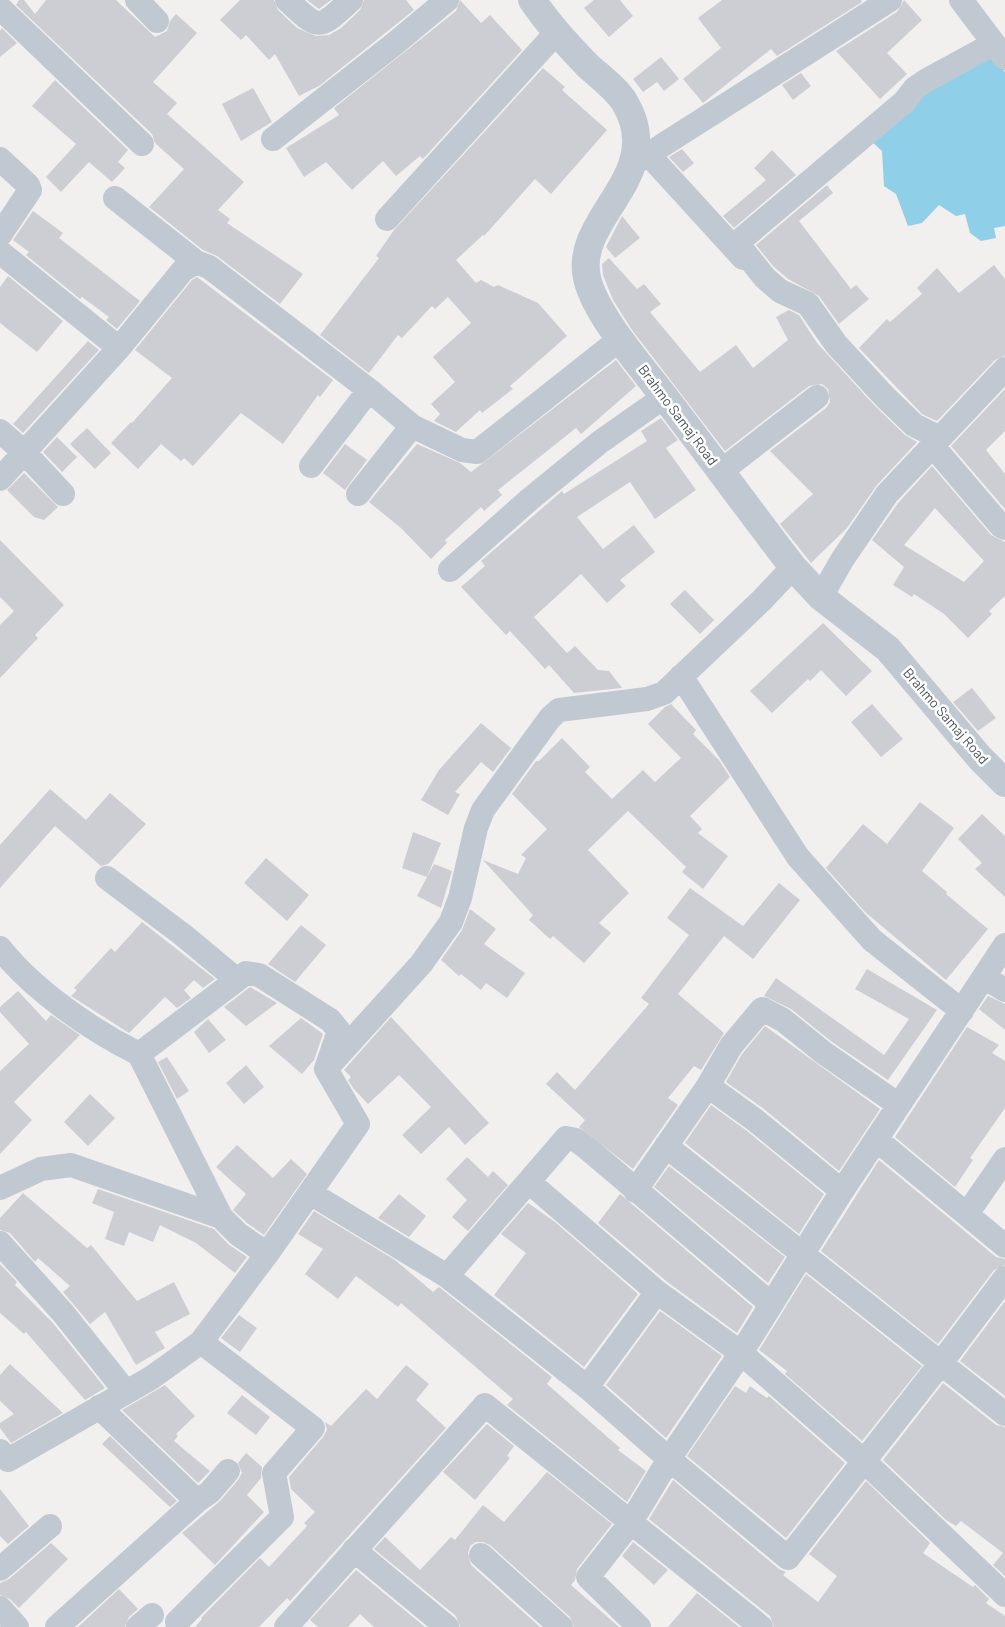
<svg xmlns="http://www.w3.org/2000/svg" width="1005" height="1627" font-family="Barlow,sans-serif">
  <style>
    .water { fill: #8fcfe8 }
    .building { fill: #ccced4; fill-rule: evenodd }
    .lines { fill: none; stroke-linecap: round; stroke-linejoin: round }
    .minor { stroke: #c0c9d1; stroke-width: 24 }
    .tertiary { stroke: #c0c9d1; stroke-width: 28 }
    .labels { text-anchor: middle; stroke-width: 5; stroke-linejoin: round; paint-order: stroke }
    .street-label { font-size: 14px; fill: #48515c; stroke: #fff }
  </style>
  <rect width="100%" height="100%" fill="#f2efef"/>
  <path class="water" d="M992,57L1005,72V226L994,228L996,238L981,241L970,233L965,214L956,216L939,205L922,223L908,226L896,194L884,186L882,151L869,139L918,88Z"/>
  <path class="building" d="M19,0H24L35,14L46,0H116L155,37L167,31L170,21L176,14L197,33L153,82L177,103L167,114L244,182L218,210L230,219L227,223L303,274L280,304L217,256L203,250L149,207L184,169L155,143L152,134L16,5Z
    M240,0H274L278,10L297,28L316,36L329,35L341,28L360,10L364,0H406L414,10L319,86L299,96L275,54L269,60L246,35L241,40L220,20Z
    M307,0H331L319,9Z
    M460,0L481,23L490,15L522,50L423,159L420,156L396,176L383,161L352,190L326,162L304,177L286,148L339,115L334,108L456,11Z
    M594,0H620L633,16L609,37L584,8Z
    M722,0H861L862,2L777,56L771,49L703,103L683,79L721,48L698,18Z
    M904,0L922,20L887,53L907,74L880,99L836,51L897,12Z
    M2,28L17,43L0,57V31Z
    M661,57L679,79L664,91L657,82L643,92L633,79Z
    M543,68L565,87L562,90L607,130L551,194L535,179L484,236L483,235L456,260L476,283L481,280L494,287L498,285L538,303L567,336L510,386L513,389L482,413L480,410L456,432L434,421L440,414L431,404L455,382L433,357L471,323L448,297L435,309L432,306L402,338L398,335L369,373L320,335L379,258L376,256L394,230Z
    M801,73L811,86L793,100L782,85Z
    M55,80L128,150L118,162L125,168L112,182L89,162L61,192L46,177L76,144L32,106Z
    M253,88L272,122L241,141L222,104Z
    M682,149L694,163L683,172L669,157Z
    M772,150L796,175L734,228L723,216L766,180L754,168Z
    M827,185L833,193L799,221L851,289L856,285L869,299L839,324L819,296L788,279L773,266L756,245Z
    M33,211L63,233L59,238L140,301L117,329L106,320L109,317L82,297L80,299L26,255L29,252L13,240Z
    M622,216L640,238L615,258L606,247Z
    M609,258L637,289L644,284L661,304L650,312L700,372L736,345L753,368L788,340L776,317L789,310L799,315L817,343L875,406L905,435L917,442L877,485L847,528L811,563L780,524L813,494L770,451L826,408L830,402L828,389L822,384L809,386L725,451L632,330L613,300L603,275L602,264Z
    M994,265L1005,279V356L995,360L937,421L922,414L859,348L887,319L890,322L922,294L917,288L937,268L959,293Z
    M8,276L63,321L37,352L0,323V287Z
    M197,277L333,380L320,397L318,395L283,444L241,413L193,466L184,458L181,461L161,444L138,469L111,443L131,422L132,423L172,378L135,350L192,280Z
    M88,341L99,350L23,433L13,424Z
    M616,360L636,386L581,434L576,428L498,490L502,495L484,511L481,507L445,540L447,543L431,559L401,528L369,502L417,444L460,463L471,472Z
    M1005,389V431L986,450L1005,474V509L951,446Z
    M661,418L678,440L666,448L696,490L655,519L630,482L577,517L603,549L634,525L655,552L620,580L626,586L607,603L581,574L534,617L567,653L575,646L598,670L609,671L622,688L574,693L549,665L545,669L510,631L506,635L461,587L485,566L481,561L562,491L564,494L647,441L641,431Z
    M87,428L111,453L95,469L70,444Z
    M57,437L77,457L62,472L43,452Z
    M345,444L367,460L345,490L323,473Z
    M932,466L991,535L1005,542V596L989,611L992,614L968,638L944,614L914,594L912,597L893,585L904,567L872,540L898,503ZM935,508L984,561L964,582L904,545Z
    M24,473L58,507L44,520L34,517L7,490Z
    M0,540L64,605L35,635L38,638L0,678V625L14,611L0,597Z
    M685,590L714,620L700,634L670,604Z
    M823,623L872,671L846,696L821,670L810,681L808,679L772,713L750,691Z
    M972,688L996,718L978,731L953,702Z
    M671,704L696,730L693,734L719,760L730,777L690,816L702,829L698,833L728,856L703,889L682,872L686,867L628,811L588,850L629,893L599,923L611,933L584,963L553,936L550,939L529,920L533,915L483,860L518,874L526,858L521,855L547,829L512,794L536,761H539L562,738L590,767L585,772L612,799L643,770L655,782L681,758L648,724L665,707Z
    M872,704L903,739L881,757L851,722Z
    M481,723L511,748L493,772L481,762L455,792L460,794L448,815L421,800L439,770Z
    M50,789L86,820L110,793L146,824L108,864L101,866L55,826L0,888V845Z
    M920,802L954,828L922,871L947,892L946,894L988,929L946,980L865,912L826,868L863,824L887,844Z
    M982,814L1005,836V897L975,869L982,863L958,839Z
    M413,832L441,843L427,877L402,868Z
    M266,858L309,895L287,921L244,883Z
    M434,864L452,871L441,908L417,896Z
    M779,883L800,900L753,959L724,936L678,994L724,1033L701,1070L694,1066L668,1098L678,1105L633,1169L579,1127L585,1120L546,1084L557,1072L575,1090L649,1004L641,998L689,935L667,918L690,888L743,926Z
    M470,909L496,929L484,944L525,973L507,998L486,983L481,990L461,974L459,976L441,960L462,930Z
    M142,922L215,979L203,988L194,980L184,990L191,998L177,1008L165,997L129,1033L71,996L77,990L74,988L111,948L115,952Z
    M301,925L326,945L295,982L268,964Z
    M867,969L937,1010L888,1080L832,1042L791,1009L764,996L776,978L884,1055L909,1019L855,989Z
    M250,987L277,1003L246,1026L224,1007Z
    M18,991L46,1021L51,1015L80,1035L14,1102L32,1120L0,1154V1071L29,1044L0,1012V1007Z
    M988,996L1005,1004V1030L979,1009Z
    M391,1017L489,1123L465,1145L449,1127L421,1154L402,1135L431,1107L399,1075L368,1104L353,1088L348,1080L351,1077L344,1070Z
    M301,1018L323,1034L314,1060L302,1074L269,1046Z
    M208,1019L226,1040L209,1053L194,1032Z
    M765,1026L880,1109L839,1171L764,1109L726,1082L742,1054Z
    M967,1027L999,1045L992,1053L1005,1061V1108L970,1158L973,1160L955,1187L895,1137Z
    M167,1057L189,1091L177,1099L158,1062Z
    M246,1065L264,1087L244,1104L226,1083Z
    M90,1094L115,1118L88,1146L64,1122Z
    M711,1105L747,1131L824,1194L799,1234L685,1143Z
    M237,1145L273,1178L291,1159L307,1174L264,1235L247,1223L233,1210L246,1194L216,1167Z
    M467,1157L488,1177L493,1171L508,1185L468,1231L452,1217L467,1200L446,1179Z
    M879,1160L996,1257L1005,1259V1265L994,1270L938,1344L821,1251Z
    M669,1166L785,1257L768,1283L654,1187Z
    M98,1189L214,1229L228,1244L247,1257L235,1273L196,1243L160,1225L153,1242L129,1232L124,1246L105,1239L114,1212L92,1203Z
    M23,1193L87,1248L91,1245L137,1301L174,1282L190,1314L155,1332L165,1348L136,1365L105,1312L90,1324L63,1292L70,1286L38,1258L35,1262L10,1233L0,1230V1218Z
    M399,1194L426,1216L409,1237L378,1218Z
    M620,1194L753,1307L737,1333L666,1281L598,1223Z
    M528,1203L555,1222L638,1294L584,1367L494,1295L526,1253L501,1234Z
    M314,1211L395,1260L433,1292L439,1287L552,1377L547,1384L620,1448L618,1450L646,1471L627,1502L507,1405L513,1399L401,1303L398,1307L356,1276L338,1299L305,1274L323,1249L298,1234Z
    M0,1264L17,1282L15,1285L52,1322L105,1388L85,1400L26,1332L24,1334L0,1313Z
    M806,1274L922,1366L862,1441L785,1374L787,1371L759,1350Z
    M1005,1301V1396L960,1361Z
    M660,1311L722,1356L666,1438L606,1385Z
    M239,1315L257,1328L240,1352L221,1338Z
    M10,1364L63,1413L11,1443L0,1428V1423L14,1414L0,1401V1375Z
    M406,1365L429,1384L416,1400L446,1428L290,1601L287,1598L259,1627H195L202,1619L201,1618L260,1558L269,1567L307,1526L304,1523L315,1512L291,1489L289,1477L323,1437L327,1430L325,1422L331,1426L366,1389L377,1399Z
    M943,1383L996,1425L1005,1427V1576L993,1565L1003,1553L961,1521L956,1526L946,1520L883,1460Z
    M165,1385L195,1416L176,1434L178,1436L174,1441L210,1471L198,1483L122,1410Z
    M735,1386L746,1393L750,1386L767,1398L769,1396L845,1463L786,1538L687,1456Z
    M242,1395L270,1417L256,1435L227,1413Z
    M487,1424L514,1446L507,1456L510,1458L475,1500L443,1472Z
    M110,1436L177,1501L170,1507L102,1444Z
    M246,1453L262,1467L261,1478L247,1495L264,1512L215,1565L182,1533L220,1501L238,1480L242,1473L238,1463Z
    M547,1472L612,1524L577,1569L575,1580L571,1585L619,1627H574L570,1617L490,1545L483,1542H476L470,1546L468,1553L471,1565L540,1627H460L456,1616L374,1549L385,1537L420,1570L451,1537L455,1540L483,1505L504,1522Z
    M673,1480L779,1569L786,1572L783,1575L818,1602L837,1576L809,1554L866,1481L930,1543L923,1553L973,1587L975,1585L989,1599L986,1603L1005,1616V1627H774L770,1616L649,1519Z
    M0,1489L29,1526L8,1544L0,1536Z
    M633,1542L668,1570L654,1585L622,1556Z
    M51,1543L68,1559L19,1608L10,1599L0,1595V1583L9,1579Z
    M356,1570L425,1627H374L360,1614L348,1627H318L310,1620Z
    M119,1589L138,1609L129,1617L125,1627H78Z
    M697,1593L739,1627H668Z"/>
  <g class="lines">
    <path class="minor" d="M137,0L157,21
      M287,0C320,31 318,30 351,0
      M961,0L1005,58
      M0,8L142,144
      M273,139L393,45L447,0
      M648,154L743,258
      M0,159L28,185L30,190L0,235
      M633,164L890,0
      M115,198L196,262
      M387,219L556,33
      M0,252L119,348
      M0,431L24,452L63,494
      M940,438L914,425L885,397L836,344L808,304L780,291L765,278L737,243L904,102L915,88L927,80L993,44
      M932,445L1001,526L1005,528
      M311,466L369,390
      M720,472L817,397
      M0,479L119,348L183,270L196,262L209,267L369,390L412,426
      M358,494L412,426L462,450L477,452L620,339
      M450,570L530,499L600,442L664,397
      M821,597L842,560L887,494L1005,369
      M681,676L798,857L872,940L962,1011
      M107,878L183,935L236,979
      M0,948C33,990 91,1030 139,1054L221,1217L238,1234L267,1254L201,1342L151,1378L8,1460L0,1451
      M984,977L1005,990
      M139,1054L246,973L259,975L330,1020L339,1031L326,1069L358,1124L267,1254
      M326,1069L421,964L451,922L460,898L476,828L483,810L550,718L559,710L647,699L664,693L762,600L793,567
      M877,1140L1005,1246
      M666,1146L1005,1414
      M529,1182L657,1292L741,1353L864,1461L1005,1595
      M0,1188L41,1169L71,1165L221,1217
      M635,1191L708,1086
      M842,1191L755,1120L708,1086L731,1046L762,1009L783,1020L824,1053L899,1105
      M310,1193L447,1276
      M967,1214L1005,1159
      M0,1243L63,1313L126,1392
      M770,1303L588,1149L576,1140L566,1138L447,1276L587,1387L669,1459L788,1558L941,1363L1005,1278
      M587,1387L657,1292
      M99,1407L197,1501
      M354,1550L447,1627
      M481,1555L561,1627
      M0,1569L50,1526
      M0,1608L17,1627
      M57,1627L197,1501L210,1492L228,1471
      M138,1627L152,1615
      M178,1627L177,1622L282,1517L274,1473L313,1428L201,1342
      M286,1627L485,1405L761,1627
      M639,1627L588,1577L631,1522L669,1459L741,1353L842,1191L1005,945"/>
    <path class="tertiary" d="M532,0C549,25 567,44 588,66C600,77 617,89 625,103C668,175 573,218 587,278C595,314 640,365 663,395C707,452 749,510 793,567L821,597L888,649L980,758L1005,783"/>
  </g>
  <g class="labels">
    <g class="street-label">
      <text transform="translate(678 415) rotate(53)" y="5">Brahmo Samaj Road</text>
      <text transform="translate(946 716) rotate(49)" y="5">Brahmo Samaj Road</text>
    </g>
  </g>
</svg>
